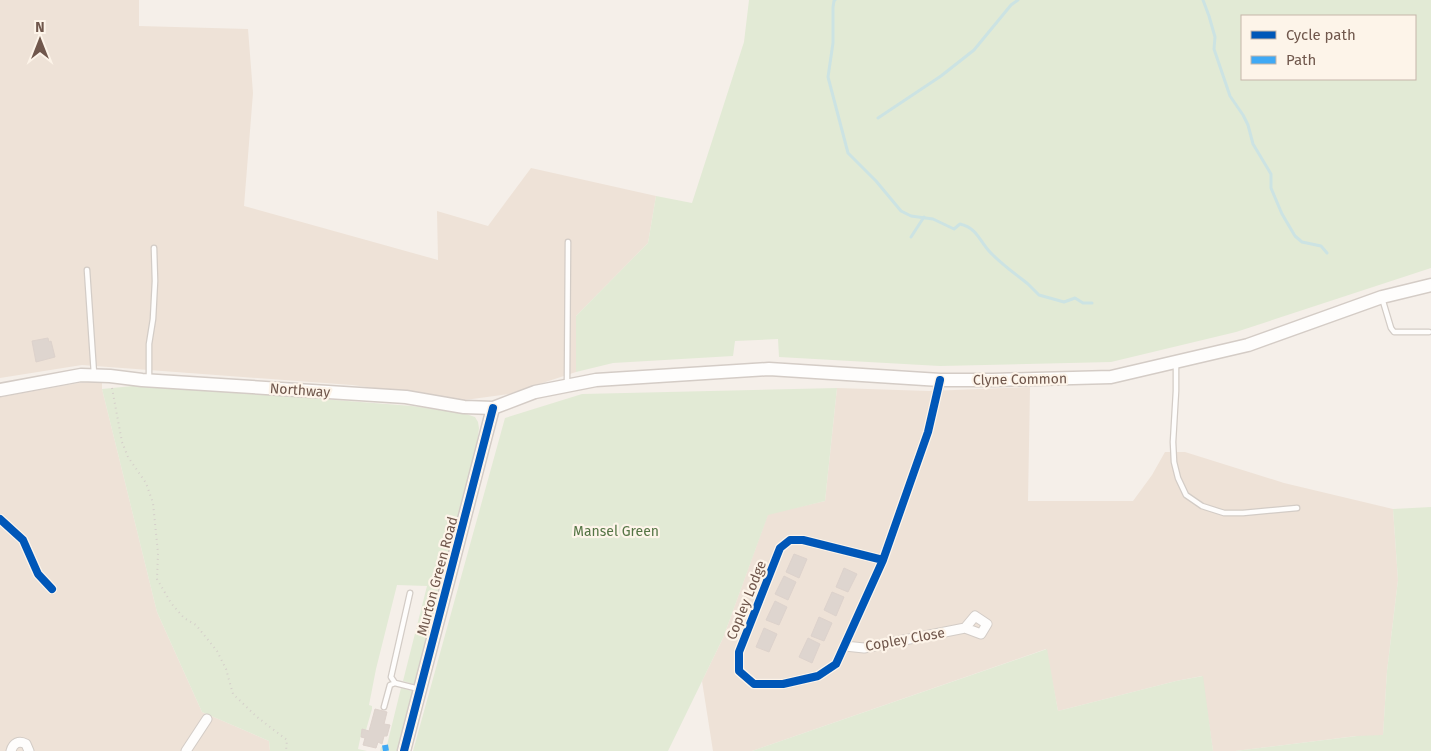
<svg xmlns="http://www.w3.org/2000/svg" width="1431" height="751" font-family="'Fira Sans',sans-serif">
  <style>
    .residential { fill: #eee2d7 }
    .green { fill: #e2ead5; fill-rule: evenodd }
    .lines { fill: none; stroke-linecap: round; stroke-linejoin: round }
    .stream { stroke: #cce3e3; stroke-width: 3 }
    .building { fill: #ded5cf; stroke: #ddd2cc }
    .lane-casing { stroke: #d3ccc6; stroke-width: 7 }
    .street-casing { stroke: #d3ccc6; stroke-width: 11 }
    .secondary-casing { stroke: #d4ccc6; stroke-width: 15 }
    .path { stroke: #d5cfca; stroke-width: 2; stroke-dasharray: 1 4; stroke-linecap: butt }
    .lane { stroke: #fefdfc; stroke-width: 4.5 }
    .street { stroke: #fefdfc; stroke-width: 9 }
    .secondary { stroke: #fefdfc; stroke-width: 12 }
    .quiet { stroke: #3fa9f5; stroke-width: 6; stroke-dasharray: 12 6; stroke-linecap: butt }
    .cycleway-casing { stroke: #fdf4e9; stroke-width: 11 }
    .cycleway { stroke: #0057b8; stroke-width: 8 }
    .labels { text-anchor: middle; stroke-width: 4.5; stroke-linejoin: round; paint-order: stroke }
    .street-label { font-size: 14px; fill: #70574c; stroke: #fdf4e9 }
    .park-label { font-size: 14px; fill: #557545; stroke: #fdf4e9 }
  </style>
  <rect width="100%" height="100%" fill="#f5efe9"/>
  <path class="residential" d="M0,0H139V26L248,29L253,93L244,206L438,260L437,211L488,226L531,168L656,196L648,243L576,316V372L509,394L465,400L352,385L82,365L0,378Z
    M102,381V389L157,612L202,712L269,741L270,751H0V397L79,383Z
    M1030,387L1028,501H1133L1152,475L1165,452H1185L1284,483L1393,509L1398,580L1387,671L1383,736H1356L1235,751H1213L1202,676L1176,681L1058,711L1046,649L752,751H713L702,681L723,638L768,514L825,501L837,388L929,391Z"/>
  <path class="green" d="M749,0H1431V268L1236,332L1111,362L940,366L779,357L778,339L735,341L733,356L613,363L576,372V316L648,243L656,196L692,203L744,42ZM1242,16H1415V79H1242Z
    M143,385L412,406L466,414L475,417L478,422L479,428L477,444L417,685L403,681L427,586L397,585L376,669L369,705L372,706V709L366,730H362L358,749L367,751H270L269,741L202,712L157,612L102,389Z
    M837,388L825,501L768,515L723,638L668,751H413L505,418L582,394Z
    M1431,507V751H1235L1357,736L1383,735L1387,671L1398,580L1393,509Z
    M1047,649L1058,711L1176,681L1203,676L1213,751H752Z
    M401,688L415,692L400,751H380L381,747L387,745Z"/>
  <g class="lines">
    <path class="stream" d="M835,0L834,1L833,7V43L828,77L848,153L876,181L901,211L911,216L933,219L954,229L960,224C977,228 979,240 989,251C999,262 1011,271 1023,280L1028,284L1039,295L1064,302L1075,298L1083,303H1092
      M1203,0L1209,16L1215,37L1214,49L1230,96L1243,115L1248,125L1253,144L1271,174V188L1282,214L1295,236L1302,242L1321,246L1327,253
      M878,118L941,76L974,50L1011,5L1018,0
      M911,237L924,217"/>
  </g>
  <path class="building" d="M48,338L49,342L51,341L55,357L36,362L32,341Z
    M794,554L807,559L799,578L786,572Z
    M844,568L857,574L848,592L836,587Z
    M784,576L796,582L788,600L775,594Z
    M832,592L844,597L836,616L824,610Z
    M775,601L787,607L779,625L766,620Z
    M819,617L832,623L824,641L811,636Z
    M764,628L777,634L769,652L756,647Z
    M808,638L820,644L812,663L799,657Z
    M375,709L387,712L384,724L390,725L387,736H384L382,744L378,742L376,748L363,745L365,738L361,737L362,729L369,731Z"/>
  <g class="lines">
    <defs>
      <path id="lane" d="M87,270L94,374
        M1382,298L1391,328L1394,332H1429
        M1176,363V391L1173,442L1174,462L1178,478L1186,495L1202,506L1224,513H1243L1297,508
        M149,378V344L153,319L155,281L154,248
        M567,384L568,242
        M395,683L391,677L410,593
        M395,683L419,689
        M384,707L390,685L395,683"/>
      <path id="street" d="M0,519L23,540L38,574L52,589
        M883,560L803,540H790L780,548L739,652V671L754,684H783L818,676L836,664L883,560L928,432L940,380
        M845,646L864,648L965,628L975,616L987,624L981,634L965,628
        M11,751C13,743 19,740 26,744L29,751
        M186,751L207,719"/>
      <path id="secondary" d="M0,390L81,375L110,376L142,380L406,397L464,407L493,408L535,392L596,380L769,369L940,380H993L1111,377L1248,345L1382,297L1431,285
        M404,751L493,408"/>
    </defs>
    <use href="#lane" class="lane-casing"/>
    <use href="#street" class="street-casing"/>
    <use href="#secondary" class="secondary-casing"/>
    <path class="path" d="M112,388L122,442L128,457L146,483L153,503L158,553L157,579L171,603L184,618L196,625L217,651L226,669L233,694L257,717L287,740L286,751"/>
    <use href="#lane" class="lane"/>
    <use href="#street" class="street"/>
    <use href="#secondary" class="secondary"/>
    <path class="quiet" d="M385,745L386,751"/>
    <defs>
      <path id="cycleway" d="M0,519L23,540L38,574L52,589
        M883,560L803,540H790L780,548L739,652V671L754,684H783L818,676L836,664L883,560L928,432L940,380
        M404,751L493,408"/>
    </defs>
    <use href="#cycleway" class="cycleway-casing"/>
    <use href="#cycleway" class="cycleway"/>
  </g>
  <g class="labels">
    <g class="street-label">
      <text transform="translate(1020 379) rotate(-1)" y="5">Clyne Common</text>
      <text transform="translate(300 390) rotate(4)" y="5">Northway</text>
      <text transform="translate(437 576) rotate(-75)" y="5">Murton Green Road</text>
      <text transform="translate(746 600) rotate(-68)" y="5">Copley Lodge</text>
      <text transform="translate(905 639) rotate(-10)" y="5">Copley Close</text>
    </g>
    <g class="park-label">
      <text x="616" y="536">Mansel Green</text>
    </g>
  </g>
  <rect x="1241" y="15" width="175" height="65" fill="#fdf4e9" stroke="#c5b5aa"/>
  <rect x="1251" y="31" width="25" height="8" fill="#0057b8" stroke="#c5b5aa"/>
  <text x="1286" y="40" font-size="15" fill="#70574c">Cycle path</text>
  <rect x="1251" y="56" width="25" height="8" fill="#3fa9f5" stroke="#c5b5aa"/>
  <text x="1286" y="65" font-size="15" fill="#70574c">Path</text>
  <g transform="translate(40 40)" stroke="#fdf4e9" stroke-width="4" paint-order="stroke">
  <path d="M0-4L9 19L0 12L-9 19Z" fill="#70574c"/>
  <text y="-8" font-size="14" font-weight="bold" text-anchor="middle" fill="#70574c">N</text>
  </g>
</svg>
